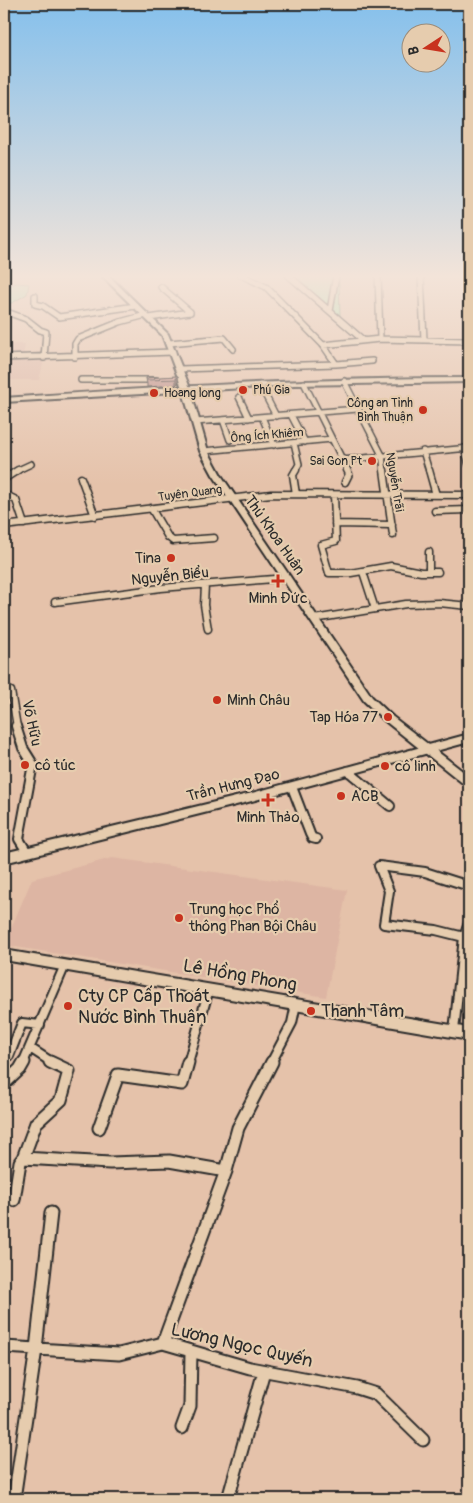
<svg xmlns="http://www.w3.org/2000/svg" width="473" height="1503" font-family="Pangolin,sans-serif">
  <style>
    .built { fill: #ddb5a3 }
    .green { fill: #9fe6b3; stroke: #65886f }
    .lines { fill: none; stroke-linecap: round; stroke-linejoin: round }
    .minor-far3-casing { stroke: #2b2b2b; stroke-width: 8 }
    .minor-far2-casing { stroke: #2b2b2b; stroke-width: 9 }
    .minor-far1-casing { stroke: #2b2b2b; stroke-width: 12 }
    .minor-casing { stroke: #2b2b2b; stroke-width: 15 }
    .tertiary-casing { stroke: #2b2b2b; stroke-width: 4 }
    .secondary-casing { stroke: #2b2b2b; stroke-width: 4 }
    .primary-casing { stroke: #2b2b2b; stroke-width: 4 }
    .minor-far3 { stroke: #e6ccae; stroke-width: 5 }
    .minor-far2 { stroke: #e6ccae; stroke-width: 6 }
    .minor-far1 { stroke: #e6ccae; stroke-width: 8 }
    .minor { stroke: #e6ccae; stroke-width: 11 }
    .tertiary { fill: #e6ccae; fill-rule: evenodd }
    .secondary { fill: #e6ccae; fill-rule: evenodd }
    .primary { fill: #e6ccae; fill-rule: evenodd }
    .wall { fill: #bb8b84; stroke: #2b2b2b }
    .shaded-wall { fill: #98716b; stroke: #2b2b2b }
    .building { fill: #d9a299; stroke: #2b2b2b }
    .poi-dot { fill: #c8321e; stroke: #e6ccae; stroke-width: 2 }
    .labels { text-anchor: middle; stroke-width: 4.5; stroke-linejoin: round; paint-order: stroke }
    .far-poi-label { font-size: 12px; fill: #2b2b2b; stroke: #e6ccae; text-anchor: start }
    .far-street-label { font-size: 12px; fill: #2b2b2b; stroke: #e6ccae }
    .street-label { font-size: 15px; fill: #2b2b2b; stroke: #e6ccae }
    .poi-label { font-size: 15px; fill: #2b2b2b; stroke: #e6ccae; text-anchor: start }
    .near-street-label { font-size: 18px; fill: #2b2b2b; stroke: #e6ccae }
    .near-poi-label { font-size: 18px; fill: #2b2b2b; stroke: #e6ccae; text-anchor: start }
  </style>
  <rect width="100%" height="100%" fill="#e5c2aa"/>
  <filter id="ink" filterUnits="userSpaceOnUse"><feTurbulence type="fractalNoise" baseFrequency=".02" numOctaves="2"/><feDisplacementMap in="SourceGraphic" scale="10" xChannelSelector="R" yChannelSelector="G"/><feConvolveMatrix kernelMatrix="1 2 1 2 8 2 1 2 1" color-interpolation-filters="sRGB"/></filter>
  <g filter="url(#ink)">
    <path class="built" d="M4,344H25L23,356L4,357Z
      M44,360L39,380H4V361Z
      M112,858L347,890L326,997L4,945L32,879Z"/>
    <path class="green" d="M293,275H339L340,316Z
      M17,283L29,284L27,294L12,303H4V287Z"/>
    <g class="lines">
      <defs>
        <path id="minor-far3" d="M288,275L363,340
          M378,275L380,339
          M421,275L424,340
          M467,275L469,294
          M161,287L190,312
          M35,296V304L43,306L59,317L136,306
          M4,311L26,319L40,330L46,332L44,358
          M330,311L336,275
          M149,318L190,312
          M169,343L224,338L233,349
          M323,345L380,339L469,341
          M75,357V344L78,339L120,322L146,315
          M4,358L173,352
          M336,364L372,361
          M180,369L336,364L323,345L266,287L241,275
          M81,380H156
          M344,381L382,455L384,471
          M304,383L348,471
          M260,385L276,416
          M239,397L249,418
          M291,415L305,442
          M262,417L274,445
          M223,420L230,440
          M195,422L358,409
          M294,443L299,464L295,471
          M464,448L469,465
          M204,451L332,439
          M423,451L429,471
          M342,460L469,448
          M16,471L31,464"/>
        <path id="minor-far2" d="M296,470L293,475L296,494
          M384,470L393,535
          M429,470L436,495
          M81,478L95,516
          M4,479L18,470
          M345,482L349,474L347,470
          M4,494L16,500L24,524
          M334,495L336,541L321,545L329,573H351L391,566L421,572H438
          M151,508L168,537L173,541L214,538
          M435,511L469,510
          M335,524L392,525
          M4,526L271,494L469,495
          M429,552V572
          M363,572L375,609
          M205,585L204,605L208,629
          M55,602L161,588L287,578
          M314,619L406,604L439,603L469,606
          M4,688L11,691L17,727"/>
        <path id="minor-far1" d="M16,726L23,748L33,764L19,839L27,852
          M348,771L390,806
          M292,787L310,834L312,838L316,839
          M464,937L436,930L384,924L389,891L379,866L425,872L469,886
          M454,1031L464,937L469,923
          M30,1048L53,1063
          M9,1056L22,1023L40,1025
          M23,1063L65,965
          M188,1063L209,989
          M271,1063L292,1023L296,1004"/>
        <path id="minor" d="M4,1084L20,1069L24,1062
          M99,1128L118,1075L182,1084L188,1062
          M23,1158L36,1123L61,1100L69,1071L50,1062
          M14,1200L20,1162L23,1158L110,1163L169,1161L226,1171
          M163,1343L226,1171L238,1128L272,1062
          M4,1347L119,1354L163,1343L250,1368L357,1388L376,1394L423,1440
          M182,1428L190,1406L191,1351
          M14,1499L36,1349L51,1213
          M228,1499L264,1371"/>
        <path id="tertiary" d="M469,378V382L294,385L4,402V398C159,387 314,378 469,378Z"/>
        <path id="secondary" d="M101,275H108L168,334L190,388L208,451L221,475L372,697L393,717L469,776V786L465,785L385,721L364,701L213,475L200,451L182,388L162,335Z
          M4,950L469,1028V1040L4,960Z"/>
        <path id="primary" d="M469,734V742L248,802L4,863V853L248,794Z"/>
      </defs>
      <use href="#minor-far3" class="minor-far3-casing"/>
      <use href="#minor-far2" class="minor-far2-casing"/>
      <use href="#minor-far1" class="minor-far1-casing"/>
      <use href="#minor" class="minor-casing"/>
      <use href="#tertiary" class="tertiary-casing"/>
      <use href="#secondary" class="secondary-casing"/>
      <use href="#primary" class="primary-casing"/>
      <use href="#minor-far3" class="minor-far3"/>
      <use href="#minor-far2" class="minor-far2"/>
      <use href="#minor-far1" class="minor-far1"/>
      <use href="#minor" class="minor"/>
      <use href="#tertiary" class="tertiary"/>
      <use href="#secondary" class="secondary"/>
      <use href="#primary" class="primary"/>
    </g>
    <path class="wall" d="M178,376V383L176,385L147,387V384L146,378Z"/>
    <path class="shaded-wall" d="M178,376V383L176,385V379Z"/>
    <path class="building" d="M178,376L176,379L147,380L146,378Z"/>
  </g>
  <linearGradient id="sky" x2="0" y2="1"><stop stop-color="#85c0ec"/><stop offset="0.57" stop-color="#f3e4d9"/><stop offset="1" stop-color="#f3e4d9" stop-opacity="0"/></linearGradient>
  <rect width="473" height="485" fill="url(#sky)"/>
  <g class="poi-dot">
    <circle cx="243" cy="390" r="5"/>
    <circle cx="154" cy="393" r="5"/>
    <circle cx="423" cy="410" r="5"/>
    <circle cx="372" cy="461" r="5"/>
    <circle cx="171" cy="558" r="5"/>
    <path d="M275.5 573.5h5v5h5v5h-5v5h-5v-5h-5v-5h5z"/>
    <circle cx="217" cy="700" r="5"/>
    <circle cx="388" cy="717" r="5"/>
    <circle cx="25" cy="765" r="5"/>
    <circle cx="385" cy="766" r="5"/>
    <circle cx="341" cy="796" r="5"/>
    <path d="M265.5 792.5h5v5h5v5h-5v5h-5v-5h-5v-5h5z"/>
    <circle cx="179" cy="918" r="5"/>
    <circle cx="68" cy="1006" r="5"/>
    <circle cx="311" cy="1011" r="5"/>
  </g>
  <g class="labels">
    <g class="far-poi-label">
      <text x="253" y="394">Phú Gia</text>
      <text x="164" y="397">Hoang long</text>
      <text x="413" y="407" text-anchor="end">Công an Tỉnh<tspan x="413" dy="14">Bình Thuận</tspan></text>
      <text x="362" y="465" text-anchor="end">Sai Gon Pt</text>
    </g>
    <g class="far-street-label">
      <text transform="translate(267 435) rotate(-5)" y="4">Ông Ích Khiêm</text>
      <text transform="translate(395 482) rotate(81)" y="4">Nguyễn Trãi</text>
      <text transform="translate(190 493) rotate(-7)" y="4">Tuyên Quang</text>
    </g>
    <g class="street-label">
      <text transform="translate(275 535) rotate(55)" y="5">Thủ Khoa Huân</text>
      <text transform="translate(170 576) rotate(-6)" y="5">Nguyễn Biểu</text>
      <text transform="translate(32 723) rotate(78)" y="5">Võ Hữu</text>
      <text transform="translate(233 785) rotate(-14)" y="5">Trần Hưng Đạo</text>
    </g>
    <g class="poi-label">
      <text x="161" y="563" text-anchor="end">Tina</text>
      <text x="278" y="603" text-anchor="middle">Minh Đức</text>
      <text x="227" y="705">Minh Châu</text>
      <text x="378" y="722" text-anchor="end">Tap Hóa 77</text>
      <text x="35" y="770">cô túc</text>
      <text x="395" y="771">cô linh</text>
      <text x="351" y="801">ACB</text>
      <text x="268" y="822" text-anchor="middle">Minh Thảo</text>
      <text x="189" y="914">Trung học Phổ<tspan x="189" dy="17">thông Phan Bội Châu</tspan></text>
    </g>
    <g class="near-street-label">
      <text transform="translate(240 975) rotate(10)" y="6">Lê Hồng Phong</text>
      <text transform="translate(242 1345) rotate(13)" y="6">Lương Ngọc Quyến</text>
    </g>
    <g class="near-poi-label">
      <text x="78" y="1002">Cty CP Cấp Thoát<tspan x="78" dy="21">Nước Bình Thuận</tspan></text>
      <text x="321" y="1017">Thanh Tâm</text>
    </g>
  </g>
  <rect width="473" height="1503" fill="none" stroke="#e6ccae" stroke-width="20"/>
  <rect x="10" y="10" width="453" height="1483" fill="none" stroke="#2b2b2b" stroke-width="2" filter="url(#ink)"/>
  <g transform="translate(426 48) rotate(258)"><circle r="24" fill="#e6ccae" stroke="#9b8c7a"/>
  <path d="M0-4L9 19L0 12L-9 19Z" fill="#c8321e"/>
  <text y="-8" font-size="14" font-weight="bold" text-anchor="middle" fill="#2b2b2b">B</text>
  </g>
</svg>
